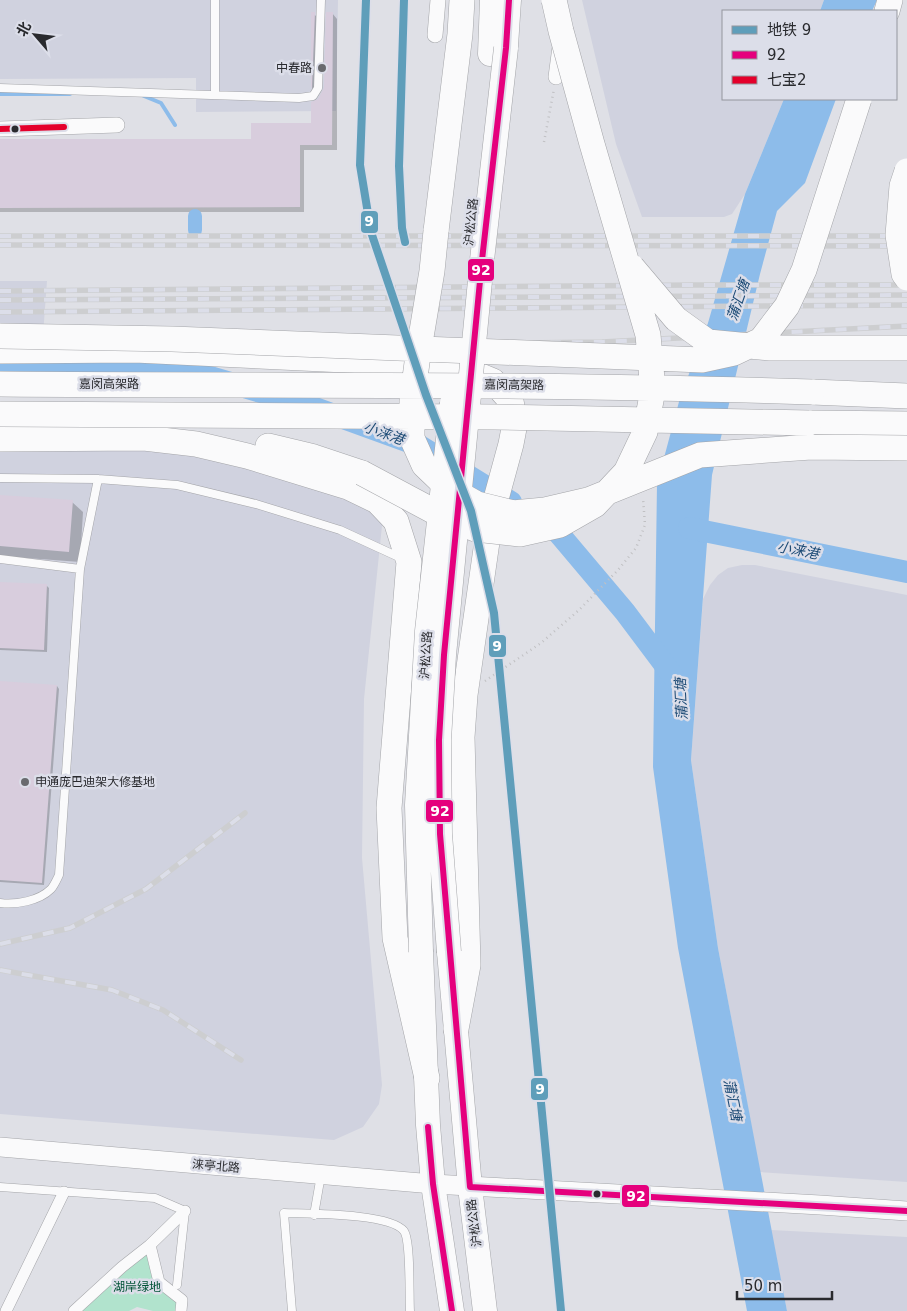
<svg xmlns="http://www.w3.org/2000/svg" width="907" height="1311" font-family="'DejaVu Sans','Noto Sans SC',sans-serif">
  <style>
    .built { fill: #d0d2df }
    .green { fill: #b1e3cd }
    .water { fill: #8dbcea }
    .shadow { fill: #0003 }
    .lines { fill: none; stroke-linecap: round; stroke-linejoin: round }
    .stream { stroke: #8dbcea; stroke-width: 4 }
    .canal { stroke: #8dbcea; stroke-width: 14 }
    .river { stroke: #8dbcea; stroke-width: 22 }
    .building { fill: #d8cddd }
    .service-casing { stroke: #a4a5a9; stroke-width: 9 }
    .pedestrian-casing { stroke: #a4a5a9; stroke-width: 12 }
    .minor-casing { stroke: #a4a5a9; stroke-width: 16 }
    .tertiary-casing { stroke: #a4a5a9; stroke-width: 20 }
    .primary-casing { stroke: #a4a5a9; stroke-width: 25 }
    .trunk-casing { stroke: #a4a5a9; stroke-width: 26 }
    .path { stroke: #c0c0c3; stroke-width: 2.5; stroke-dasharray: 1 4; stroke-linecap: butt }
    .service { stroke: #fafafb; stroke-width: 8 }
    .pedestrian { stroke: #fafafb; stroke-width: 11 }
    .minor { stroke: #fafafb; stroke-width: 15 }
    .tertiary { stroke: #fafafb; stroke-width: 19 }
    .primary { stroke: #fafafb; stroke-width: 24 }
    .trunk { stroke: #fafafb; stroke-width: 25 }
    .rail-casing { stroke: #cdced0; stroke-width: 5.5 }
    .rail { stroke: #dcdee9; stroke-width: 4; stroke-dasharray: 11; stroke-linecap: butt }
    .primary-bridge-casing { stroke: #a4a5a9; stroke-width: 25; stroke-linecap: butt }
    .trunk-bridge-casing { stroke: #a4a5a9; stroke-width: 26; stroke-linecap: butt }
    .primary-bridge { stroke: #fafafb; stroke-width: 24 }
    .trunk-bridge { stroke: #fafafb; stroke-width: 25 }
    .bus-1-casing { stroke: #dcdee9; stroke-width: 10 }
    .bus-2-casing { stroke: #dcdee9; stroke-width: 10 }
    .bus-1 { stroke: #e5007d; stroke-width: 6 }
    .bus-2 { stroke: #e4002b; stroke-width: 6 }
    .metro-1-casing { stroke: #dcdee9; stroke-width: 11 }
    .metro-1 { stroke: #5f9eba; stroke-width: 8 }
    .poi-dot { fill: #696a6e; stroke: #dcdee9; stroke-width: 2 }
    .bus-dot { fill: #292a2e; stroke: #dcdee9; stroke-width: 2 }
    .labels { text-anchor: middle; stroke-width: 5; stroke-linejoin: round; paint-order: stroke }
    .poi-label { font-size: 12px; fill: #292a2e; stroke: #dcdee9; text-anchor: end }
    .street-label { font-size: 12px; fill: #292a2e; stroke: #dcdee9 }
    .park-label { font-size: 12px; fill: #005336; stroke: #dcdee9 }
    .water-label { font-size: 14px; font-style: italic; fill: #1d4b76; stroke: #dcdee9 }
    .line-badge { stroke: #dcdee9; stroke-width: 2 }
    .badge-label { font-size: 14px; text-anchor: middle; font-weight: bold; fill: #fff }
  </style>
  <rect width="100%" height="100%" fill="#dfe0e6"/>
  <path class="built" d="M0,0H338L336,111L196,112V78L0,79Z
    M582,0H824L820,11H723V99H784L745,194L732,214L724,217H642L616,144Z
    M0,281H47L43,335L0,336Z
    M0,443H144L385,497L364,699L362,858L382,1085L379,1104L363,1127L334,1140L0,1114Z
    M742,565H755L907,595V1182L760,1172L718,948L691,760L703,599L710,585L718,575L728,568Z
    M771,1230L907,1237V1311H787Z"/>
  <path class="green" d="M145,1254L150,1258L154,1274L179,1302L178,1311H153L137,1307L129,1311H80Z"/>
  <path class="water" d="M824,0H877L872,11H820Z
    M784,99H836L805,183L777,211L760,274L712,475L691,760L718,948L787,1311H747L678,948L653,767L657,484L680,398L708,323L745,194Z"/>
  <path class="shadow" d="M312,13L320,19L317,92L312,88Z
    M332,13L337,19V150H304V212H0V141L252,140L312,124L318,100L325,89Z
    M0,496L72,502L83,512L80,562L0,556Z
    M0,584L46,585L49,588L47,652L0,650Z
    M0,682L57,686L59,689L44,885L0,882Z"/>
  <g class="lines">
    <path class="stream" d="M0,94H70
      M144,96L161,103L175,125"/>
    <path class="canal" d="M195,230V216
      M190,371V361"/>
    <path class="river" d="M0,369L190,371L318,409L420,446L511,502
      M538,519L555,529L625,612L673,676
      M689,528L907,572"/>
  </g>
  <path class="building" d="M311,12H315L312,86L311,89Z
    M326,12H333L332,145H300V207L0,208V139H251V123H311V102L318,99L324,88Z
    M0,495L73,500L69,552L0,546Z
    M0,582L47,584L44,650L0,648Z
    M0,681L57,685L42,883L0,880Z"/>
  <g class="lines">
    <defs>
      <path id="service" d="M0,88L299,98L313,96L318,88L321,0
        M215,95V0
        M0,478L98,479L177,485L256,504L340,530L403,559
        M0,559L80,569
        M0,903C16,905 39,901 51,889C54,886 57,879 59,875L80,569L98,479
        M0,1187L155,1198L185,1211L177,1285
        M314,1215L321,1175
        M292,1311L284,1213C309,1214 390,1213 404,1231C411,1241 409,1296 410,1311"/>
      <path id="pedestrian" d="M150,1245L185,1211
        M6,1311L64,1192
        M74,1311L122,1267L150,1245L159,1282L182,1300L181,1311"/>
      <path id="minor" d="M435,35L438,0
        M556,77L560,47
        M0,129L117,125"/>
      <path id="tertiary" d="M0,1147L433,1184L820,1205L907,1211"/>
      <path id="primary" d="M506,46L509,0
        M490,54L492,0
        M421,952L428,1125L433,1184L452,1311
        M449,952L470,1187L485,1311"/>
      <path id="trunk" d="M887,11L890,0
        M436,231L460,34L462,0
        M0,351L135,350L430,364L464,369L493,381L511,401L515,423L511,444L490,521L465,695L462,737L468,965L456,1029
        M812,392L907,396
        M809,423L907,424
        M0,439L144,438L196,444L247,456L348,487L377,501L396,521L409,562L389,808L395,938L427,1078
        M268,446L314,457L362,473"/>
    </defs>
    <use href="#service" class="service-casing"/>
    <use href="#pedestrian" class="pedestrian-casing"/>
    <use href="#minor" class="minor-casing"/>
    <use href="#tertiary" class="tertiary-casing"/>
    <use href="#primary" class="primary-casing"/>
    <use href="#trunk" class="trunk-casing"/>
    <path class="path" d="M544,142L554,89
      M485,681L541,643L579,610L618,570L636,548L645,525L643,498"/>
    <use href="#service" class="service"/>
    <use href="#pedestrian" class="pedestrian"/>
    <use href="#minor" class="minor"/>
    <use href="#tertiary" class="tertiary"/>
    <use href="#primary" class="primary"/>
    <use href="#trunk" class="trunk"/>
    <defs>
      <path id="rail" d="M0,236H907
        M0,245L907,246
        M0,291L694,285H907
        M0,300L907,295
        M0,312L907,305
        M0,330L521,343L602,342L907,326
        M0,944L70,928L146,889L245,813
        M0,970L112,990L163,1010L241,1060"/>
    </defs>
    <use href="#rail" class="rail-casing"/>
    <use href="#rail" class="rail"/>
    <defs>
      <path id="primary-bridge" d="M421,952L417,805L427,631L452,403
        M449,952L440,834L439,740L444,655L482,260L506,48"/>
      <path id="trunk-bridge" d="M907,171L902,186L898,235L904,274L907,278
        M436,231L432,271L418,355L412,401V438L424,465L447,487L477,504L513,513L545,510L588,500L700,455L811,447L907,448
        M632,267L676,319L708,342L770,348H907
        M0,336L172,339L702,360L734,353L761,340L787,306L804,270L859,99
        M0,384C271,386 541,383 812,392
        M0,414L494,417L809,423
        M362,473L435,512L475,529L520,534L560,525L595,505L626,472L645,432L653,390L648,335L592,144L561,31L554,0"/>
    </defs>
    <use href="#primary-bridge" class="primary-bridge-casing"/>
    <use href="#trunk-bridge" class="trunk-bridge-casing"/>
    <use href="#primary-bridge" class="primary-bridge"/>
    <use href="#trunk-bridge" class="trunk-bridge"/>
    <defs>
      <path id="bus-1" d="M509,0L506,48L482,260L444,655L439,740L440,834L470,1187L907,1211
        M428,1127L433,1184L452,1311"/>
      <path id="bus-2" d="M0,129L64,127"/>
    </defs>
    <use href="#bus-1" class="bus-1-casing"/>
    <use href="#bus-2" class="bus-2-casing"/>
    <use href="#bus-1" class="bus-1"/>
    <use href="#bus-2" class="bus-2"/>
    <defs>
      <path id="metro-1" d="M366,0L360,165L371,232L426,395L471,511L494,613L561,1311
        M404,0L399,166L402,228L405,242"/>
    </defs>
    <use href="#metro-1" class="metro-1-casing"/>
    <use href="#metro-1" class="metro-1"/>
  </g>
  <g class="poi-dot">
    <circle cx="322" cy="68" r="5"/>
    <circle cx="25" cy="782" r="5"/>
  </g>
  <g class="bus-dot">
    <circle cx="15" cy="129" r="4.5"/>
    <circle cx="597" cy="1194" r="4.5"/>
  </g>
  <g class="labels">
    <g class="poi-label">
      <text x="312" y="72">中春路</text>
      <text x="35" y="786" text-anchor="start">申通庞巴迪架大修基地</text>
    </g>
    <g class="street-label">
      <text transform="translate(471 222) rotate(-84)" y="4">沪松公路</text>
      <text x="109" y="388">嘉闵高架路</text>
      <text transform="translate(514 385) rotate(1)" y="4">嘉闵高架路</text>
      <text transform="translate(426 655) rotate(-86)" y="4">沪松公路</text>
      <text transform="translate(216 1166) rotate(5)" y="4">涞亭北路</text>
      <text transform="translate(474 1223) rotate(-97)" y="4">沪松公路</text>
    </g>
    <g class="park-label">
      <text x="137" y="1291">湖岸绿地</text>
    </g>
    <g class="water-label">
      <text transform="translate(738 300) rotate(-71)" y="5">蒲汇塘</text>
      <text transform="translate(384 433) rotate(20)" y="5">小涞港</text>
      <text transform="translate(798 550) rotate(11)" y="5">小涞港</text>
      <text transform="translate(681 699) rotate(-93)" y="5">蒲汇塘</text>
      <text transform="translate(733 1100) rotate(79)" y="5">蒲汇塘</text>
    </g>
  </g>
  <g class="line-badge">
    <rect x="360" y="210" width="19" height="24" rx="5" fill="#5f9eba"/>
    <rect x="467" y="258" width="28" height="24" rx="5" fill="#e5007d"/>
    <rect x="488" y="634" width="19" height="24" rx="5" fill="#5f9eba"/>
    <rect x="425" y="799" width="29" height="24" rx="5" fill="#e5007d"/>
    <rect x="530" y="1077" width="19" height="24" rx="5" fill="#5f9eba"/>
    <rect x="621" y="1184" width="29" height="24" rx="5" fill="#e5007d"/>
  </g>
  <g class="badge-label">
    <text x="369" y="226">9</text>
    <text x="481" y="275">92</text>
    <text x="497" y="651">9</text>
    <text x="440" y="816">92</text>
    <text x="540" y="1094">9</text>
    <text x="636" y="1201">92</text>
  </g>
  <rect x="722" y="10" width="175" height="90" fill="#dcdee9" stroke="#94969e"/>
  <rect x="732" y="26" width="25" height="8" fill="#5f9eba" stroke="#94969e"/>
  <text x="767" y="35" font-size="15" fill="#292a2e">地铁 9</text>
  <rect x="732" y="51" width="25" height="8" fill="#e5007d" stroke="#94969e"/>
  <text x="767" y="60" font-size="15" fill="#292a2e">92</text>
  <rect x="732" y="76" width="25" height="8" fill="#e4002b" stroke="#94969e"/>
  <text x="767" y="85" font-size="15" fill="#292a2e">七宝2</text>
  <g transform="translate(35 35) rotate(298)" stroke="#dcdee9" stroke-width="4" paint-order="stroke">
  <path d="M0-4L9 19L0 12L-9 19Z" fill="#292a2e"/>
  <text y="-8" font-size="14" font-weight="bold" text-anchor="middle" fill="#292a2e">北</text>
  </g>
  <path d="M737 1291v8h95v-8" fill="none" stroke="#292a2e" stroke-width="2.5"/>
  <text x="744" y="1291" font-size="15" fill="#292a2e" stroke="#dcdee9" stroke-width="4" paint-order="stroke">50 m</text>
</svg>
